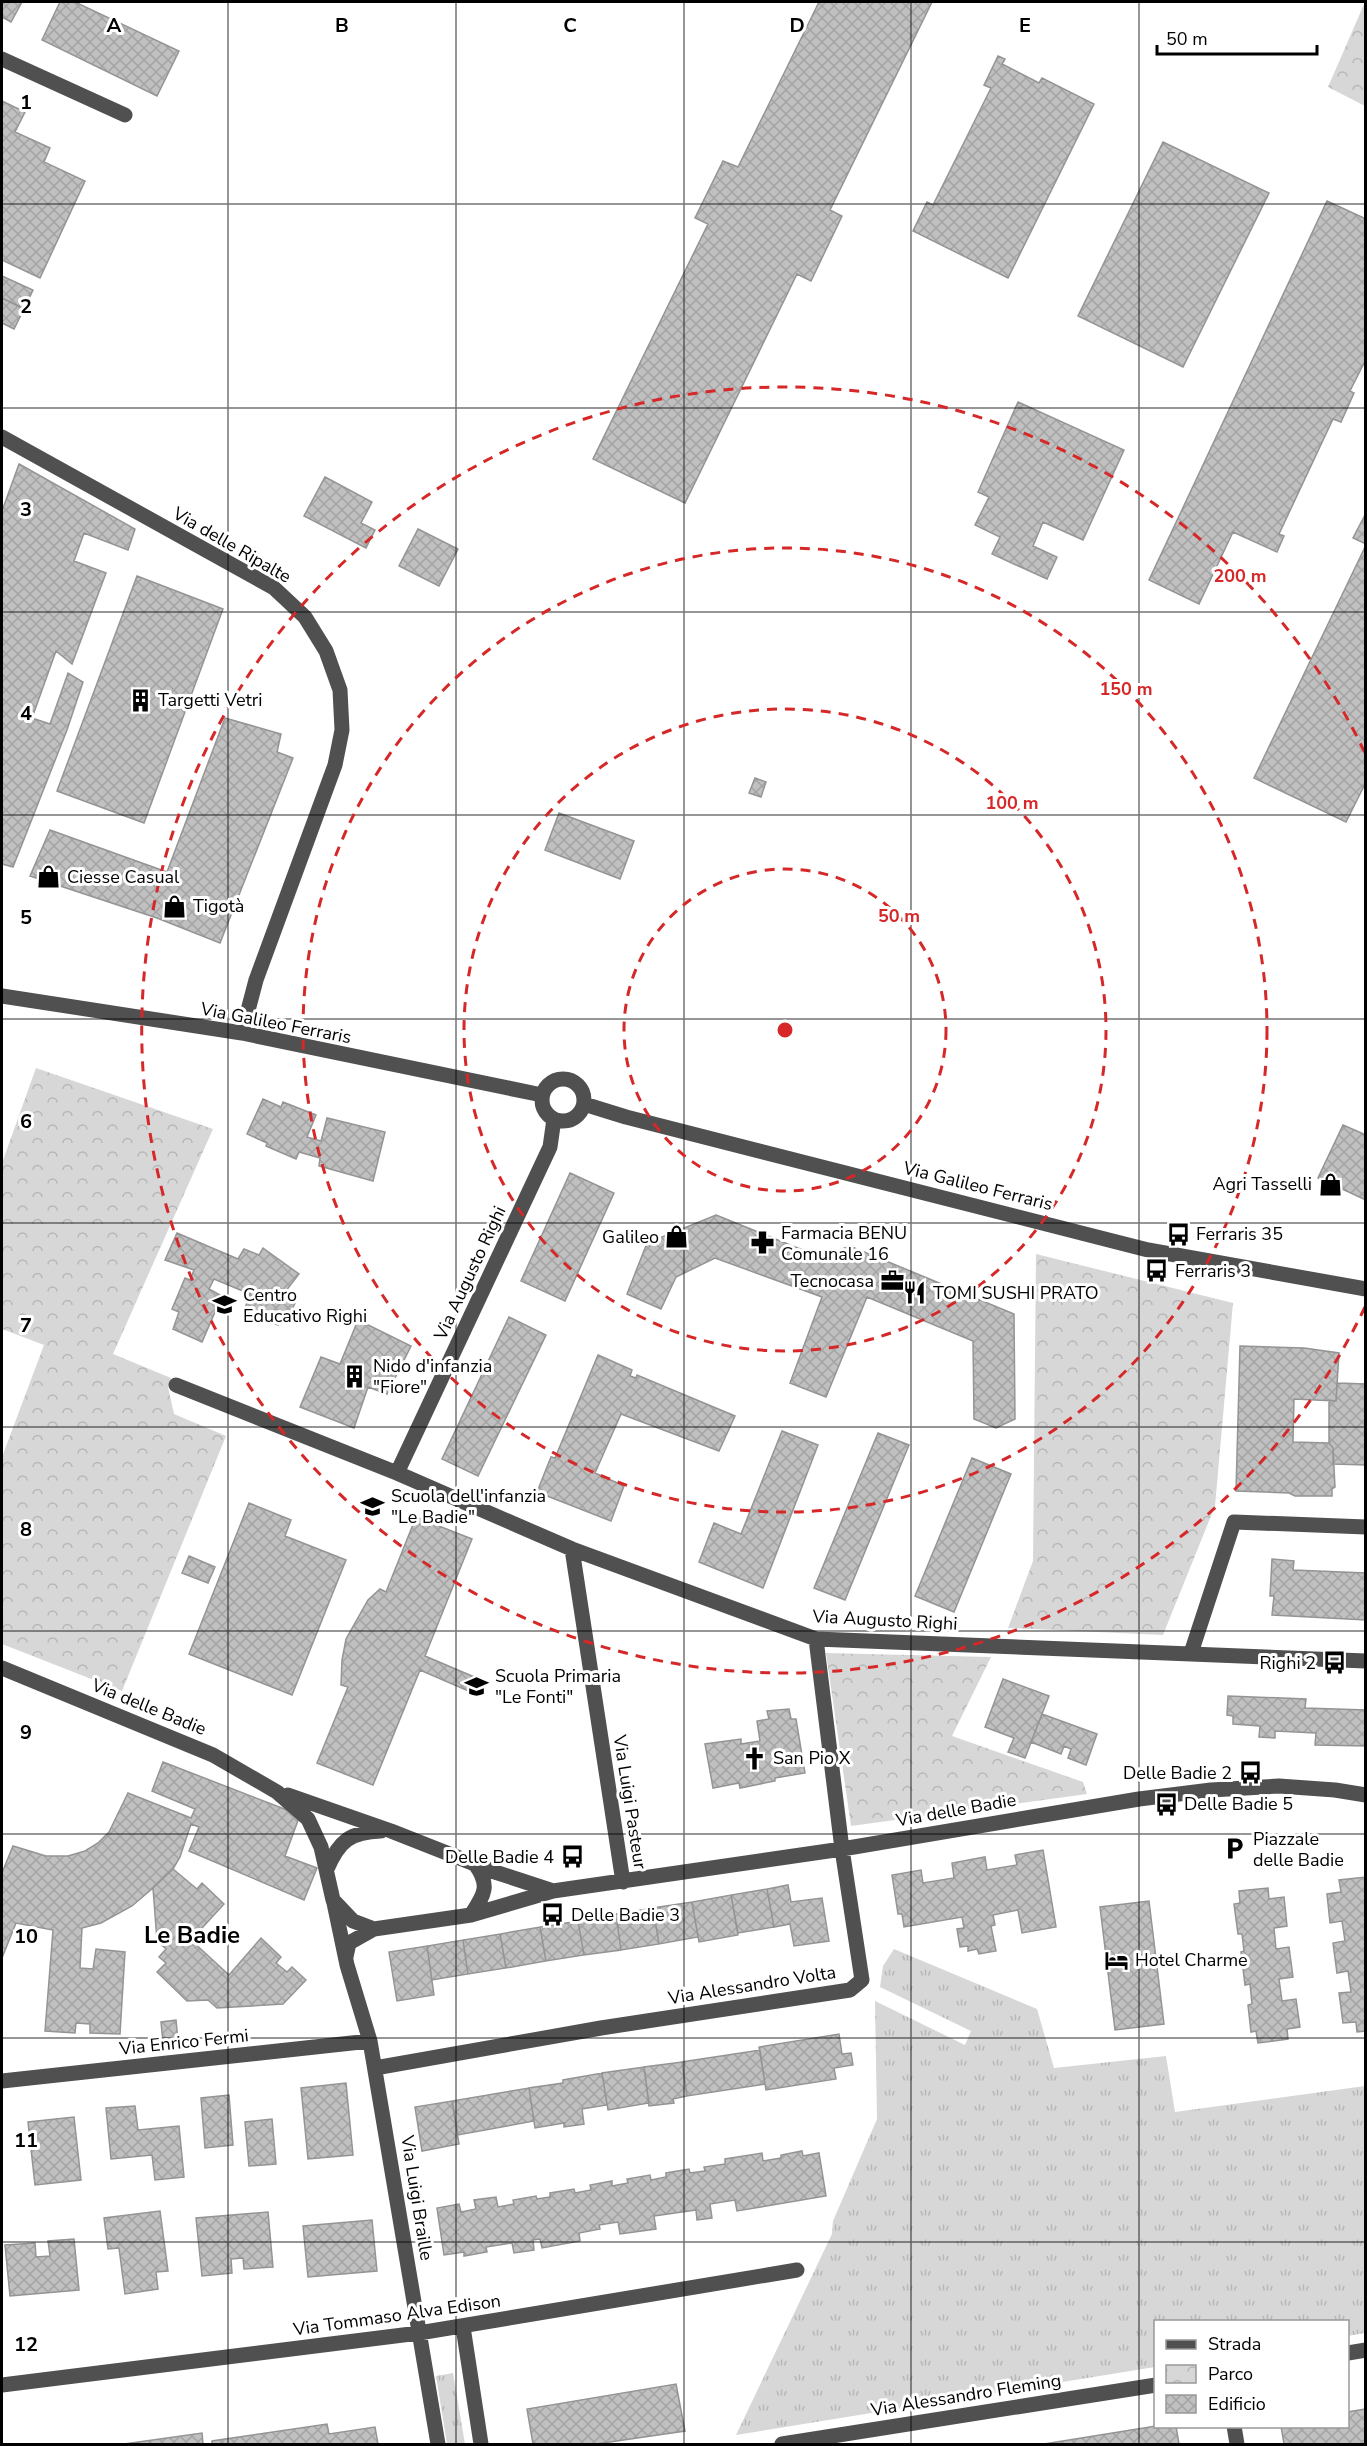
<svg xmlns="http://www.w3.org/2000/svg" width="1367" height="2446" font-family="'Nunito Sans',sans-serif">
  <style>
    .grass { fill: url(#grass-tufts) }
    .park { fill: url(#park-crowns) }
    .building { fill: url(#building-cross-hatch); stroke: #949494; stroke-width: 1.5 }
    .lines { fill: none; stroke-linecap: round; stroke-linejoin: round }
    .minor { stroke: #505050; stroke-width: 15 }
    .grid { fill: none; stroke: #000; stroke-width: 1.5; stroke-opacity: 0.55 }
    .ring { fill: none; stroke: #d62828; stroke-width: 3; stroke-dasharray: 10 8 }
    .labels { text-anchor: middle; stroke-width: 6; stroke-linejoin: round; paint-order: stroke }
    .street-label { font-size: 18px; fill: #000; stroke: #fff }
    .poi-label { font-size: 18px; fill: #000; stroke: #fff; text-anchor: start }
    .district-label { font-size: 24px; font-weight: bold; fill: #000; stroke: #fff }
    .grid-label { font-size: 20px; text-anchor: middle; font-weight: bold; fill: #000; stroke: #fff; stroke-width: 6; stroke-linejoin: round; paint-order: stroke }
    .centre { fill: #d62828; stroke: #fff; stroke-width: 3 }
    .ring-label { font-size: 18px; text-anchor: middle; font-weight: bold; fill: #d62828; stroke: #fff; stroke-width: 6; stroke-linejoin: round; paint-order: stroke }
  </style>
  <defs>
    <pattern id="grass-tufts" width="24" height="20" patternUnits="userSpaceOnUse" patternTransform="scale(1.5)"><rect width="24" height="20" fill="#d7d7d7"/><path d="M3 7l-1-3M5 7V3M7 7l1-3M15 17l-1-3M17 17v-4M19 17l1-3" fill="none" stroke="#b7b7b7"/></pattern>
    <pattern id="park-crowns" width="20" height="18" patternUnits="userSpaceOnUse" patternTransform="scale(1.5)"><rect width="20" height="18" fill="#d7d7d7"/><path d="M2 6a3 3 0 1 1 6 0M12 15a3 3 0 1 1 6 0" fill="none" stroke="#b7b7b7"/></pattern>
    <pattern id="building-cross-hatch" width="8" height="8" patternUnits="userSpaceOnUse" patternTransform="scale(1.5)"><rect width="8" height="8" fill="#c0c0c0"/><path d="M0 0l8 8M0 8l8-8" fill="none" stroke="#a3a3a3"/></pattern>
  </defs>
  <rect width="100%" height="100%" fill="#fff"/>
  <path class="grass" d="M894,1949L1037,2009L1054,2068L1166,2056L1175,2112L1365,2086V2333L1348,2336V2322H1156L1155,2367L736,2435L832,2234L833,2221L877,2119L875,2001L965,2045L971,2031L880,1987L883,1966Z
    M453,2373L465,2444H447L436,2376Z"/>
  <path class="park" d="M1365,2L1366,106H1365L1328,87Z
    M36,1068L213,1129L113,1354L171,1378L168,1387L174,1414L226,1436L122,1691L2,1644V1457L44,1345L2,1329V1163Z
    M1036,1254L1233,1303L1215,1506L1163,1635L1008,1628L1033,1561Z
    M826,1653L991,1657L952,1736L1083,1782L1087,1794L851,1826Z"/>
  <path class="building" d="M2,2H22L11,22L2,17Z
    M60,2H75L179,51L157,96L42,40Z
    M819,2H932L830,210L842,216L811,281L797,274L685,503L593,459L708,224L695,218L723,161L738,167Z
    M998,56L1005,59L1002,64L1039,83L1042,78L1094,104L1008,278L913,231L927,202L933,205L991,88L984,85Z
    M2,101L25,112L15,132L50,148L44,162L85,181L40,278L2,260Z
    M1163,142L1269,193L1183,367L1078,316Z
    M1327,201L1366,219V359L1350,391L1354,393L1341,422L1333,419L1279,534L1284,536L1277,552L1233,532L1199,604L1149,580Z
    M2,276L33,290L24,309L2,298Z
    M2,298L24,309L14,329L2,323Z
    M1018,402L1124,450L1083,540L1043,522L1033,546L1057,557L1047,579L992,554L1000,537L975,525L989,497L978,492Z
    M19,464L135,529L128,550L84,533L74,561L106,573L72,664L56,651L32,718L50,724L68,673L83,682L67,730L13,867L2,864V511Z
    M325,477L372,502L361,523L375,530L366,548L304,516Z
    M1366,513V544L1353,538Z
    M418,529L458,549L439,586L399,566Z
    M1366,545V782L1346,822L1254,778Z
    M137,576L223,609L144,823L57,791Z
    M225,718L281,734L277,752L293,758L220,943L157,918L30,876L50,830L167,872Z
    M755,778L766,782L761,797L749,793Z
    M559,813L634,841L620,879L545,850Z
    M263,1099L281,1107L283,1102L316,1115L307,1137L321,1141L327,1118L385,1132L373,1181L319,1166L320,1158L299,1152L296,1159L266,1146L267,1143L247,1134Z
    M1343,1125L1366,1135V1200L1318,1178Z
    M570,1173L614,1193L565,1301L521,1281Z
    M716,1215L820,1257L850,1246L1014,1314L1015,1419L996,1428L974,1419L973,1341L867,1297L826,1397L790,1383L822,1297L715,1258L676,1277L661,1309L627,1294L647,1243Z
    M177,1233L238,1259L244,1249L259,1255L263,1248L299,1274L282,1296L295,1303L289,1317L282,1314L278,1325L244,1311L250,1294L214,1279L209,1289L222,1296L202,1342L173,1329L179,1312L172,1309L185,1278L190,1280L194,1270L165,1260Z
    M509,1317L546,1335L478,1476L442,1459Z
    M358,1320L411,1346L387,1394L368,1387L354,1428L300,1407L321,1357L340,1364Z
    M1240,1346L1304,1348L1339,1353L1336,1401L1294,1399L1293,1442L1329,1443L1333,1448L1335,1487L1332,1489V1496H1295L1289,1493L1236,1491Z
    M598,1355L632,1370L630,1376L636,1378L637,1375L735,1416L719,1451L621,1414L595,1473L624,1486L611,1521L537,1492L551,1457L555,1458Z
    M1337,1383L1366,1384V1465L1333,1464V1448L1329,1443V1400L1336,1401Z
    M782,1431L818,1445L763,1588L699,1562L714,1523L741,1534Z
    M878,1433L909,1445L845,1600L814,1588Z
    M972,1458L1011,1474L954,1612L915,1596Z
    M249,1503L291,1520L285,1536L346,1560L292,1695L189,1654Z
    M416,1517L472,1539L425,1656L486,1682L480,1696L420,1670L373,1785L317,1763L348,1687L341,1685L342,1660L346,1639L368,1600L380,1589L386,1592Z
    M189,1556L215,1567L208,1583L182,1573Z
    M1272,1559L1294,1561L1293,1570L1366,1573V1620L1272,1615L1274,1596H1270Z
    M1003,1679L1049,1696L1025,1758L1008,1752L1014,1738L985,1727Z
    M1228,1696L1306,1699L1305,1708L1366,1710V1746L1315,1745L1316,1733L1275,1731V1738L1259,1737L1260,1726L1233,1724V1716L1227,1715Z
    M789,1709L791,1719H796L805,1773L775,1778V1781L740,1788L739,1783L713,1788L705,1744L741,1739V1744L760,1741L757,1721L769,1719L767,1711Z
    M1042,1714L1097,1734L1086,1765L1068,1758L1071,1749L1064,1746L1061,1754L1031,1742Z
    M163,1762L300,1815L285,1856L317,1868L304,1900L189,1851L199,1827L191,1824L180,1857L173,1869L153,1888L132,1906L101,1923L82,1928L80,1968L93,1969L96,1949L125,1952L120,2034L90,2033V2024L76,2023L75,2033L45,2031L53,1930L16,1923L2,1958V1873L13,1846L46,1856H68L85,1851L98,1843L109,1832L128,1793L191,1818L195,1809L152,1791Z
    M1043,1850L1056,1927L1022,1933L1018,1910L993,1915L995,1925L991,1926L996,1951L979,1954L977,1949L968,1951V1946L960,1947L957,1929L964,1928L962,1917L904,1927L902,1914H898L892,1875L921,1870L923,1883L954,1878L952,1863L985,1857L987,1870L1017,1865L1015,1855Z
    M173,1869L197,1889L202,1883L224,1904L191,1940L229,1975L261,1938L281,1957L276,1963L287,1972L292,1967L306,1980L283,2004L217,2008L208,2000L187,2001L157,1972L166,1963L159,1957L166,1949L157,1941L153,1888Z
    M1366,1877V2031L1357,2032L1356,2022L1343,2023L1339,1993L1351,1992L1348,1971L1337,1973L1333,1943L1345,1941L1342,1921L1330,1923L1327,1894L1341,1892L1339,1880Z
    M788,1885L791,1902L822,1898L829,1941L794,1946L790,1924L774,1927L767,1889Z
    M1268,1888L1269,1899L1284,1897L1287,1926L1274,1928L1276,1949L1289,1947L1293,1977L1279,1979L1282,2001L1296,1999L1300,2027L1287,2029L1288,2039L1258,2043L1256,2031L1251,2032L1248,2005L1252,2004L1250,1984L1245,1985L1241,1952L1244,1951L1242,1934H1238L1234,1904L1240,1903L1239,1891Z
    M767,1889L774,1927L738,1933L731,1895Z
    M731,1895L738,1935L699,1942L692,1902Z
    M1149,1901L1164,2024L1115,2030L1100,1907Z
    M692,1902L698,1937L659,1944L653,1908Z
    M653,1908L659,1944L621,1950L616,1914Z
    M616,1914L621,1950L584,1955L578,1921Z
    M578,1921L584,1955L546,1961L540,1927Z
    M540,1927L546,1961L506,1968L500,1934Z
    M500,1934L506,1968L468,1974L463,1940Z
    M463,1940L468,1974L432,1980L427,1946Z
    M427,1946L434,1995L397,2001L389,1952Z
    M176,2020L178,2041L163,2043L161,2022Z
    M839,2034L842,2054L851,2053L853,2065L834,2068L836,2079L766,2090L759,2047Z
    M760,2050L765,2084L687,2096L682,2062Z
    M682,2062L687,2096L673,2099L674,2103L649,2106L644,2067Z
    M644,2067L649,2103L608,2110L602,2073Z
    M602,2073L607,2105L582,2109L584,2124L564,2127V2123L535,2128L529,2088L563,2083V2080Z
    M346,2083L353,2155L308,2159L301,2088Z
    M529,2088L534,2121L458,2135L452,2101Z
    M229,2095L233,2145L205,2148L201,2098Z
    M452,2101L459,2144L422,2151L415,2107Z
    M135,2106L138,2130L179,2126L184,2177L155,2180L152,2155L111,2159L106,2108Z
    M74,2117L81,2180L35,2185L28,2122Z
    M272,2119L276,2164L249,2166L245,2122Z
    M802,2151L803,2156L819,2153L826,2196L737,2211L735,2200L710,2204L712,2218L697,2220L696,2210L654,2216L656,2229L620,2234L618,2222L599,2225L600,2229L579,2233L580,2241L542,2248L540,2239L533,2240L534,2250L514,2253L512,2243L486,2247L487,2252L464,2256V2252L444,2255L437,2208L459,2204L461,2212L476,2209L474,2200L496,2197L498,2207L514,2204L513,2200L536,2196L537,2199L550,2197V2193L574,2189L575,2193L591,2190L590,2185L612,2181V2186L628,2183L627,2179L650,2175L651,2180L666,2177V2173L689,2169L690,2173L705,2171L704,2167L725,2164V2159L762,2153L763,2161L781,2158V2155Z
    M160,2211L168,2271L156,2272L158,2289L125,2294L119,2248L108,2249L104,2218Z
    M268,2212L273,2267L244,2269L243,2258L231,2259L232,2273L202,2276L196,2218Z
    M372,2220L377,2271L308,2277L303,2226Z
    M74,2239L79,2290L10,2296L5,2245L35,2243L36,2257L50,2256L48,2241Z
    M676,2384L685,2431L596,2444H533L527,2409Z
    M1366,2409V2444H1284L1281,2426H1348V2412Z
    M327,2424L329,2434L375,2427L378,2444H212V2441Z
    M1156,2426H1176L1179,2444H1044Z
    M202,2433L203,2444H124Z"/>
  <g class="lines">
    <path class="minor" d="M2,59L125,115
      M2,437L274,588L305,617L326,651L340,690L342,730L335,765L256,980L242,1033
      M2,996L242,1033L542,1095
      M542 1100a21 21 0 1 1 42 0a21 21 0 1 1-42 0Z
      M584,1104L626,1117L1148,1250L1366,1289
      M554,1119L550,1147L397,1473L572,1549L816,1639L1366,1661
      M176,1385L397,1473
      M572,1549L623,1882
      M1191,1653L1234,1522L1366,1527
      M2,1668L213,1755L277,1792L308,1819L321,1847L333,1900L353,1921L374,1929L471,1915L553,1891L842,1849L1139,1799L1211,1790L1279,1786L1335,1790L1366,1795
      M288,1795L391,1831L495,1872L553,1891
      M327,1869C339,1841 350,1832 381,1831
      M334,1903L347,1965L370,2041L438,2444
      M471,1915C484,1895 491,1886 475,1864
      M346,1957L349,1943L374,1929
      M375,2068L601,2028L850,1990L862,1980L842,1849L816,1639
      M2,2081L370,2041
      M463,2327L481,2444
      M1348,2353L1366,2350
      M2,2385L419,2333L797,2270
      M1234,2426L1237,2444
      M782,2444L1156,2385"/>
  </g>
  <path class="grid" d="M228,2V2444M456,2V2444M684,2V2444M911,2V2444M1139,2V2444M2,204H1366M2,408H1366M2,612H1366M2,815H1366M2,1019H1366M2,1223H1366M2,1427H1366M2,1631H1366M2,1834H1366M2,2038H1366M2,2242H1366"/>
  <g class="ring">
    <circle cx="785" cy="1030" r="161"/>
    <circle cx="785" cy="1030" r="321"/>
    <circle cx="785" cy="1030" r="482"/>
    <path d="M1365 1307A643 643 0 1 1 1365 753"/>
  </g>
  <defs>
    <symbol id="building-bare" viewBox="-9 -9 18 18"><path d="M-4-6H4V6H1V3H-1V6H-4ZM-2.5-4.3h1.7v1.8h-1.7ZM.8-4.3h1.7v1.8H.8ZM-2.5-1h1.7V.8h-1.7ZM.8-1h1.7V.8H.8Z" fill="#000" stroke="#fff" stroke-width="2.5" paint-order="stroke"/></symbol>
    <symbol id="shop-bare" viewBox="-9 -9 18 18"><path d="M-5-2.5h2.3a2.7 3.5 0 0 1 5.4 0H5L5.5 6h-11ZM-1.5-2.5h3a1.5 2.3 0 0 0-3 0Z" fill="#000" stroke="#fff" stroke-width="2.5" paint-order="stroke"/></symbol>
    <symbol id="bus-bare" viewBox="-9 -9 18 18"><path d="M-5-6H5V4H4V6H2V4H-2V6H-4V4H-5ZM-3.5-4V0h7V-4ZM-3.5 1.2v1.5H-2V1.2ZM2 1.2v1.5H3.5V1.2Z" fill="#000" stroke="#fff" stroke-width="2.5" paint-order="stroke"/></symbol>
    <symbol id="pharmacy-bare" viewBox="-9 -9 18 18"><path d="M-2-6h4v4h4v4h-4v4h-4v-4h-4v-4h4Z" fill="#000" stroke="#fff" stroke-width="2.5" paint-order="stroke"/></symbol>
    <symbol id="office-bare" viewBox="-9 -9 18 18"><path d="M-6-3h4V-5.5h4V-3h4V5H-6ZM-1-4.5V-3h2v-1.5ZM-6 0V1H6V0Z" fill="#000" stroke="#fff" stroke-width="2.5" paint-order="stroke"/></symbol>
    <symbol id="restaurant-bare" viewBox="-9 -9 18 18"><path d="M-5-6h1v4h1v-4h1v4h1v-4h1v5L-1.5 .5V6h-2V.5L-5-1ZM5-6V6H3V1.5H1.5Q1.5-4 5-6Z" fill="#000" stroke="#fff" stroke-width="2.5" paint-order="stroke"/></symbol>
    <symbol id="school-bare" viewBox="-9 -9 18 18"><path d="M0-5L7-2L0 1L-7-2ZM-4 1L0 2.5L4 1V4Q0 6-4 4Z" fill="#000" stroke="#fff" stroke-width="2.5" paint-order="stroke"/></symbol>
    <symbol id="church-bare" viewBox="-9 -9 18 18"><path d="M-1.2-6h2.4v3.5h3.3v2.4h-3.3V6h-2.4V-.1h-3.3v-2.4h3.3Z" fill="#000" stroke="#fff" stroke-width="2.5" paint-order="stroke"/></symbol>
    <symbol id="parking-bare" viewBox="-9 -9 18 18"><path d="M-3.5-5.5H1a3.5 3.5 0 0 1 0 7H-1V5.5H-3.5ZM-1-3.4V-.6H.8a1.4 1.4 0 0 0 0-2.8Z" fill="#000" stroke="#fff" stroke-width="2.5" paint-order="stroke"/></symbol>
    <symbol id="hotel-bare" viewBox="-9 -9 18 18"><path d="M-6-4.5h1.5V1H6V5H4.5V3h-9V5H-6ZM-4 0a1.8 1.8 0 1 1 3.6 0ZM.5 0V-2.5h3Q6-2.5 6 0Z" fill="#000" stroke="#fff" stroke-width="2.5" paint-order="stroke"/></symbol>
  </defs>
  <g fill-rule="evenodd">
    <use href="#building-bare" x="124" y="684" width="33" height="33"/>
    <use href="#shop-bare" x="32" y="860" width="33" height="33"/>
    <use href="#shop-bare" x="158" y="890" width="33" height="33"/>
    <use href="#shop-bare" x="1314" y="1168" width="33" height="33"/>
    <use href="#bus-bare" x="1162" y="1218" width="33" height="33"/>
    <use href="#shop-bare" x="660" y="1220" width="33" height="33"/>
    <use href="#pharmacy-bare" x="746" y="1226" width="33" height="33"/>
    <use href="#bus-bare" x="1140" y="1254" width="33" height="33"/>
    <use href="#office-bare" x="876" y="1264" width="33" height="33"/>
    <use href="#restaurant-bare" x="898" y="1276" width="33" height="33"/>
    <use href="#school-bare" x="208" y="1288" width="33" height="33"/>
    <use href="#building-bare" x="338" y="1360" width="33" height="33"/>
    <use href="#school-bare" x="356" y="1490" width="33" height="33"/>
    <use href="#bus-bare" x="1318" y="1646" width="33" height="33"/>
    <use href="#school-bare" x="460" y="1670" width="33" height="33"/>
    <use href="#church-bare" x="738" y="1742" width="33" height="33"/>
    <use href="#bus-bare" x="1234" y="1756" width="33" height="33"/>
    <use href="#bus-bare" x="1150" y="1788" width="33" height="33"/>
    <use href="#parking-bare" x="1218" y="1832" width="33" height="33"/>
    <use href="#bus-bare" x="556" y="1840" width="33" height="33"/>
    <use href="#bus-bare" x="536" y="1898" width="33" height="33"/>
    <use href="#hotel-bare" x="1100" y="1944" width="33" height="33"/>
  </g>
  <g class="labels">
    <g class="street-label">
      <text transform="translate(232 545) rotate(30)" y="6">Via delle Ripalte</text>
      <text transform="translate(276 1023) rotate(11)" y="6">Via Galileo Ferraris</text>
      <text transform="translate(978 1186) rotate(14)" y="6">Via Galileo Ferraris</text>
      <text transform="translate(470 1273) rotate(-65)" y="6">Via Augusto Righi</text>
      <text transform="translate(885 1620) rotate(3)" y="6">Via Augusto Righi</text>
      <text transform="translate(149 1707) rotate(22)" y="6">Via delle Badie</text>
      <text transform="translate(630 1802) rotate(81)" y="6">Via Luigi Pasteur</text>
      <text transform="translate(956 1810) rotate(-10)" y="6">Via delle Badie</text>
      <text transform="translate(752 1985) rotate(-9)" y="6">Via Alessandro Volta</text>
      <text transform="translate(184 2042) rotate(-6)" y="6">Via Enrico Fermi</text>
      <text transform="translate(417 2198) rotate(81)" y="6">Via Luigi Braille</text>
      <text transform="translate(397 2315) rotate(-8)" y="6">Via Tommaso Alva Edison</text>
      <text transform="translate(966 2395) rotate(-9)" y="6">Via Alessandro Fleming</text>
    </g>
    <g class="poi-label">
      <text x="158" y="706">Targetti Vetri</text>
      <text x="67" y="883">Ciesse Casual</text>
      <text x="193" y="912">Tigotà</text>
      <text x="1312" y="1190" text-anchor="end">Agri Tasselli</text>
      <text x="781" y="1239">Farmacia BENU<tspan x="781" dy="21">Comunale 16</tspan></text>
      <text x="1196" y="1240">Ferraris 35</text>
      <text x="659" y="1243" text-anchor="end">Galileo</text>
      <text x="1175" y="1277">Ferraris 3</text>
      <text x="874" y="1287" text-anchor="end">Tecnocasa</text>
      <text x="933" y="1299">TOMI SUSHI PRATO</text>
      <text x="243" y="1301">Centro<tspan x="243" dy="21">Educativo Righi</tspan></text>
      <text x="373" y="1372">Nido d'infanzia<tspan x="373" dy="21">"Fiore"</tspan></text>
      <text x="391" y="1502">Scuola dell'infanzia<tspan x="391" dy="21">"Le Badie"</tspan></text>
      <text x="1316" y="1669" text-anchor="end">Righi 2</text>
      <text x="495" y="1682">Scuola Primaria<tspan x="495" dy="21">"Le Fonti"</tspan></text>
      <text x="773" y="1764">San Pio X</text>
      <text x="1232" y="1779" text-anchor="end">Delle Badie 2</text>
      <text x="1184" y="1810">Delle Badie 5</text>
      <text x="1253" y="1845">Piazzale<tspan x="1253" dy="21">delle Badie</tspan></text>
      <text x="554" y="1863" text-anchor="end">Delle Badie 4</text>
      <text x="571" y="1921">Delle Badie 3</text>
      <text x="1135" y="1966">Hotel Charme</text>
    </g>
    <g class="district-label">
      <text x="192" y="1943">Le Badie</text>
    </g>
  </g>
  <g class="grid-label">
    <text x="114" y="32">A</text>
    <text x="342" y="32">B</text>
    <text x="570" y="32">C</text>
    <text x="797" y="32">D</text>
    <text x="1025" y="32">E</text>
    <text x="26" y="109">1</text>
    <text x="26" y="313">2</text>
    <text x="26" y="516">3</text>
    <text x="26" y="720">4</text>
    <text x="26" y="924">5</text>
    <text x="26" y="1128">6</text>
    <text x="26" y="1332">7</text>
    <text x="26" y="1536">8</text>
    <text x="26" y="1739">9</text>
    <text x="26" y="1943">10</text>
    <text x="26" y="2147">11</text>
    <text x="26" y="2351">12</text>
  </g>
  <circle cx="785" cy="1030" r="9" class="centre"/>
  <g class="ring-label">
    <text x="1240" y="582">200 m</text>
    <text x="1126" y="695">150 m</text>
    <text x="1012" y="809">100 m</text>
    <text x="899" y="922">50 m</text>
  </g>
  <rect width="1367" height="2446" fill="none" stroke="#000000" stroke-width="6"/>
  <rect x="1154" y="2320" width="195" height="108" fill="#ffffff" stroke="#999999" stroke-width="1.5"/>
  <rect x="1166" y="2340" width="30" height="9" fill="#505050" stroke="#999999" stroke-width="1.5"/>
  <text x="1208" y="2350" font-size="18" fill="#000000">Strada</text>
  <rect x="1166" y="2365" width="30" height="18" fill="url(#park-crowns)" stroke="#999999" stroke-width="1.5"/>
  <text x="1208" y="2380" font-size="18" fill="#000000">Parco</text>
  <rect x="1166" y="2395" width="30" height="18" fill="url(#building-cross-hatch)" stroke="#999999" stroke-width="1.5"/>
  <text x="1208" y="2410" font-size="18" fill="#000000">Edificio</text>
  <path d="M1157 45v9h160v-9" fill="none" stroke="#000000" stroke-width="3"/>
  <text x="1166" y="45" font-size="18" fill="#000000" stroke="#ffffff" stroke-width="4.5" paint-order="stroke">50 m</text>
</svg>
